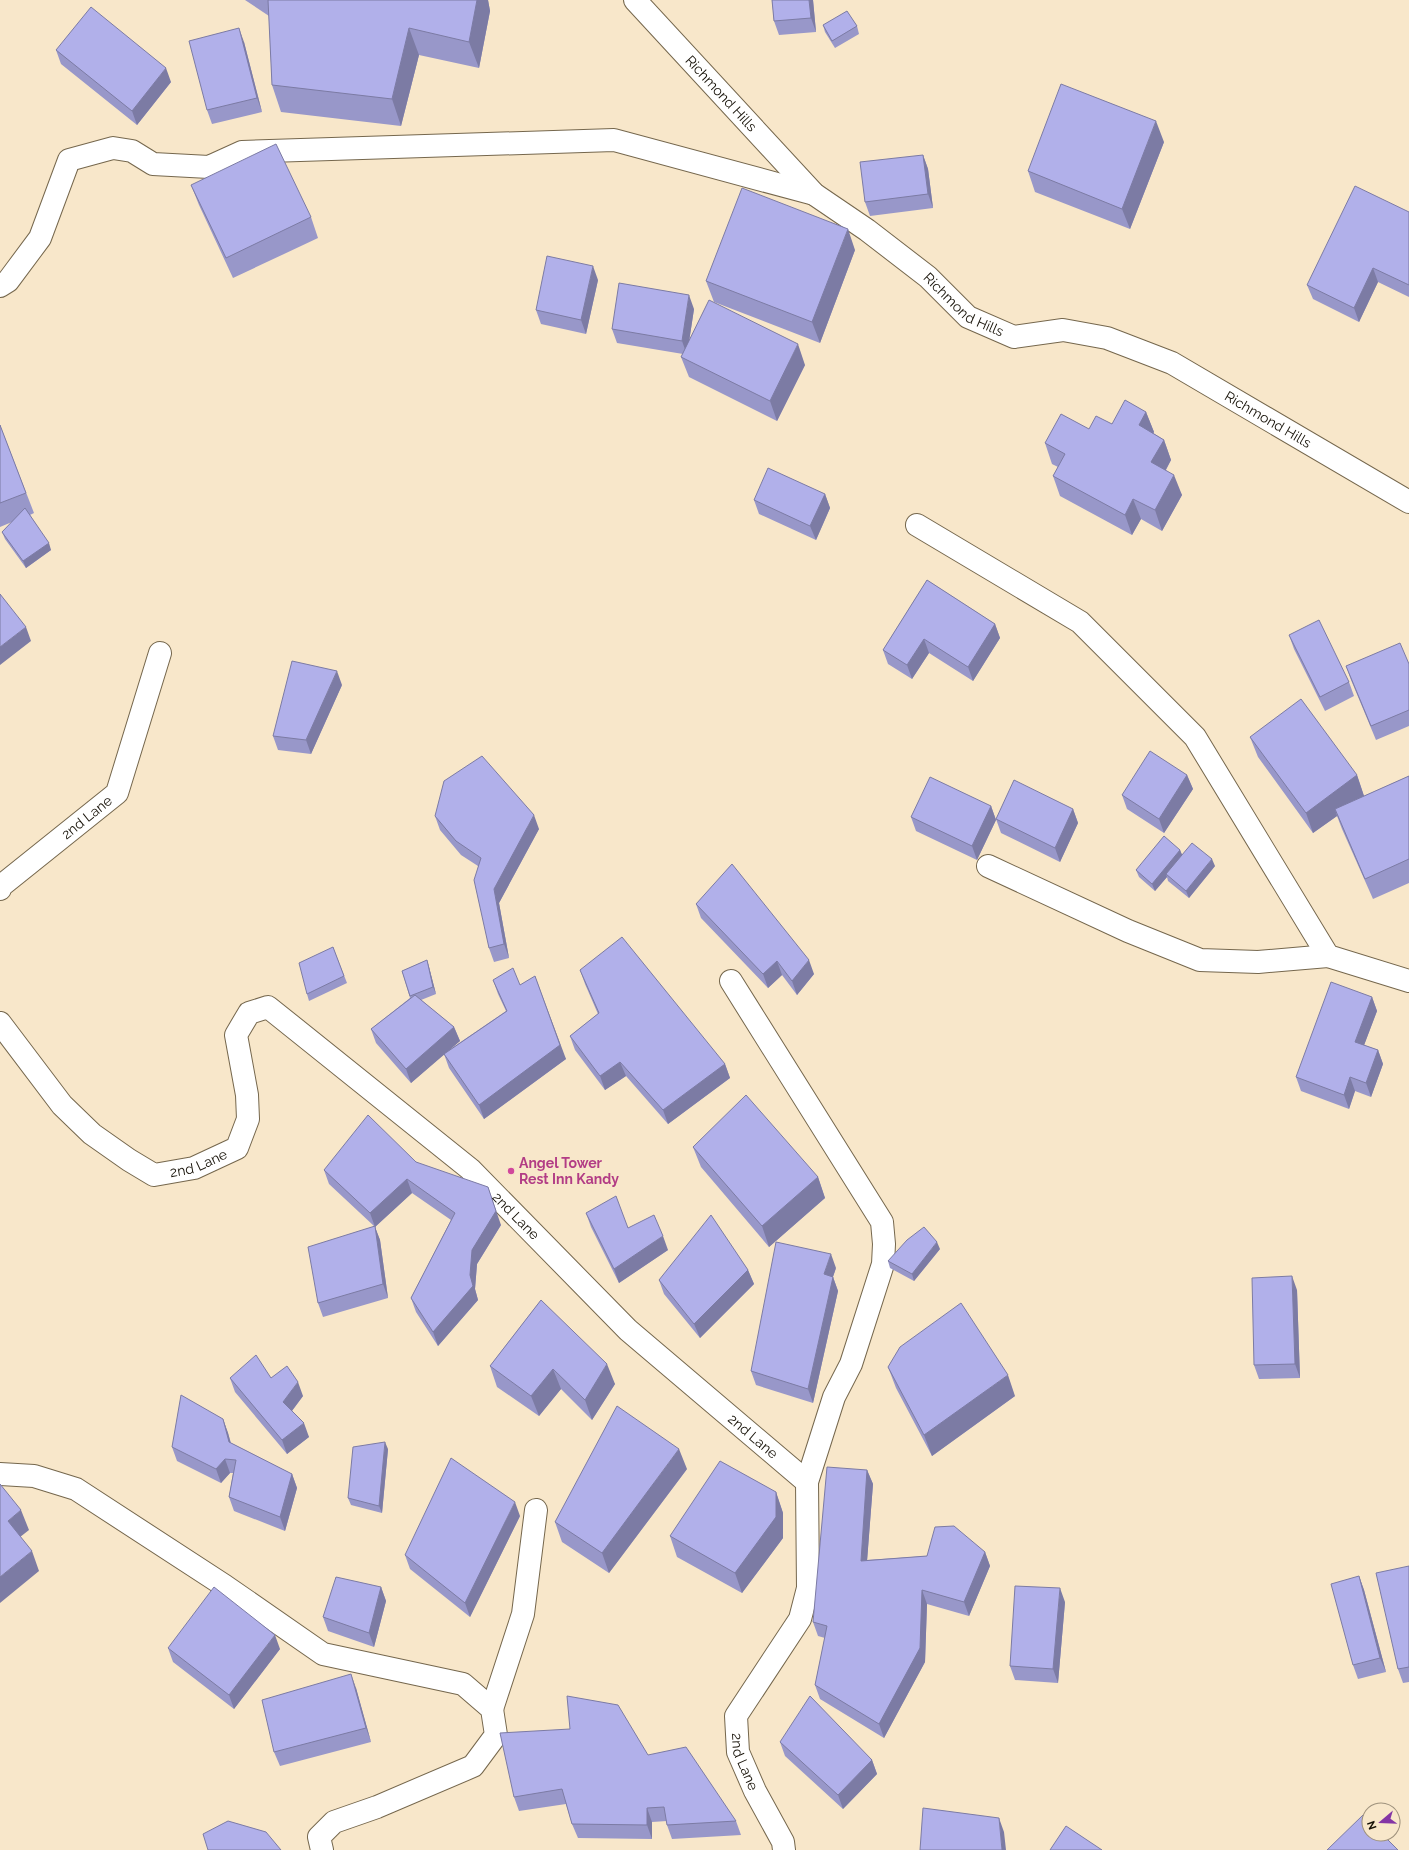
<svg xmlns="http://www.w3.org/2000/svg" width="1409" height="1850" font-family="Raleway,sans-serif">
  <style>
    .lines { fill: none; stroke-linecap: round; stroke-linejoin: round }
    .minor-casing { stroke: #75674d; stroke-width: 24 }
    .minor { stroke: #fff; stroke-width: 22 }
    .wall { fill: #9897c9 }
    .shaded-wall { fill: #7c7ba4 }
    .building { fill: #b1b0ea; stroke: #7c7ba4 }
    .hotel-dot { fill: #d1479c; stroke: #f8e7ca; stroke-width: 1.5 }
    .labels { text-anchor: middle; stroke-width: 3; stroke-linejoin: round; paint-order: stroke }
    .street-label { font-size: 14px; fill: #161107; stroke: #f8e7ca }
    .hotel-label { font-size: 14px; font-weight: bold; fill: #b23c85; stroke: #f8e7ca; text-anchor: start }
  </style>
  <rect width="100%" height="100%" fill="#f8e7ca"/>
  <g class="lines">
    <defs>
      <g id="minor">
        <path id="s1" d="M635,0L814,194L867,230L928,277L968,317L1014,337L1063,330L1107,338L1172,363L1409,502"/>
        <path d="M0,286L8,281L40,238L69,160L113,148L132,151L153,164L209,167L242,152L614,140L814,194"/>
        <path d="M917,525L1080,622L1195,737L1328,956L1409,981"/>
        <path d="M988,866L1128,931L1200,960L1258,962L1328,956"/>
        <path id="s2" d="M0,889L1,886L117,793L160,653"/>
        <path d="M731,981L882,1222L884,1244L883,1264L851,1364L834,1397L807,1482"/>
        <path id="s3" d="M0,1023L62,1105L92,1134L129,1160L154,1175L194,1168L237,1148L248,1119L247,1095L236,1035L249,1013L268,1007L470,1169L628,1330L807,1482L808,1588L800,1619L736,1716L738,1752L755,1791L783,1842L784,1850"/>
        <path d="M0,1474L34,1476L76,1489L225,1586L323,1654L463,1684L492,1709L496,1735L473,1766L377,1807L334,1822L319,1837L322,1850"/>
        <path d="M492,1709L523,1614L536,1510"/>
      </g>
    </defs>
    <use href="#minor" class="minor-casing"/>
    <use href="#minor" class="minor"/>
  </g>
  <path class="wall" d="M245,0H488L490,11L479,68L419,55L401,126L281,112L272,85L269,16Z
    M772,0H813L816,32L779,35L774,21Z
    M823,25L857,26L859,34L835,48L825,32Z
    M244,42L262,112L212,124L207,110Z
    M56,50L171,82L137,125L61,64Z
    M1164,142L1130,229L1035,192L1028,171Z
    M923,155L928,169L933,208L870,216L865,202Z
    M191,185L311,217L318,238L233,278L199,205Z
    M1409,212V297L1378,282L1359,322L1313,299L1307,285Z
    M855,250L820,343L714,302L706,281Z
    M598,280L586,334L541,324L536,310Z
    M694,309L689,342L805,365L777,421L689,377L681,357L683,354L617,343L612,329Z
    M1146,412L1154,432L1153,433L1164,440L1171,460L1166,470L1182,495L1162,531L1141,519L1132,535L1060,496L1053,476L1058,467L1052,464L1045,443L1089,429L1112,424Z
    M0,425L34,513L30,515L51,550L26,568L5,539L2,532L12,522L0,527Z
    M825,494L830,508L816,540L759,514L754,500Z
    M927,580L995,624L1000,638L973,681L929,653L912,679L888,664L883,650Z
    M1289,635L1349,682L1354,696L1325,711L1294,649Z
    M1409,664V726L1376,740L1351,680L1346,666Z
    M342,685L311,754L278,750L273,736Z
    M1250,737L1357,775L1364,796L1409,776V883L1373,899L1342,829L1337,816L1313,833L1258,757Z
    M1187,775L1193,789L1164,833L1127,809L1122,795Z
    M991,806L996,820L977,860L916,831L911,817Z
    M1073,809L1078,823L1060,862L1001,833L996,819Z
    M435,816L539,829L499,903L509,958L494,962L489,948L478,866L461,855L440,830Z
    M1180,850L1182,855L1215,866L1189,898L1168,881L1167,877L1155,891L1139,877L1136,870Z
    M696,904L814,974L797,995L782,975L768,988L701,918Z
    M333,947L347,983L309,1001L307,994Z
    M427,960L429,967L436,994L421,1000L454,1027L460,1041L449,1050L506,1011L498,994L493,980L520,985L566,1059L484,1119L449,1068L444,1054L411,1083L376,1043L371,1029L410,998L402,971Z
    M580,970L725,1064L730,1078L668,1124L626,1076L605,1090L575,1050L570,1036L598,1014L585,984Z
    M1372,997L1377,1011L1364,1045L1378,1050L1383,1064L1371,1097L1355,1091L1349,1109L1301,1091L1296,1077Z
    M693,1147L818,1177L825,1198L769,1247L701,1167Z
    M416,1162L501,1225L477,1264L475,1289L478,1300L438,1346L416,1312L411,1298L451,1220L412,1193L375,1227L380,1240L388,1298L323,1317L318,1303L374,1226L329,1184L324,1170Z
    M586,1213L628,1228L668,1250L619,1283L591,1227Z
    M940,1249L914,1281L890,1268L888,1261Z
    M836,1268L833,1277L838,1291L813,1403L756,1385L751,1371Z
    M748,1270L754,1284L700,1338L664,1294L659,1280Z
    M1297,1290L1300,1378L1259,1379L1254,1365Z
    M541,1300L615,1384L592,1420L561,1389L539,1416L497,1387L490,1366Z
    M888,1367L1015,1396L932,1456L896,1388Z
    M230,1378H271L303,1396L292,1411L309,1437L287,1454L235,1392Z
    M223,1419L228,1433L231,1443L292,1474L297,1488L285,1531L234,1511L229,1497L233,1473H230L221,1483L177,1461L172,1447Z
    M388,1449L382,1513L351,1505L348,1498Z
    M687,1469L609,1573L562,1542L555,1522Z
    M867,1470L873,1484L867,1560L985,1552L990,1566L969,1616L927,1604L925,1662L884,1738L820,1699L815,1685L825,1638L818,1636L813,1622Z
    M776,1492L783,1513V1538L742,1593L677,1557L670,1536Z
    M520,1516L470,1617L410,1569L405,1555Z
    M1409,1566V1682L1403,1683L1398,1669Z
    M1359,1576L1364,1590L1386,1672L1358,1679L1353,1665Z
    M381,1587L386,1601L374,1647L328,1631L323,1617Z
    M1065,1602L1058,1683L1015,1680L1010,1666Z
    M168,1648L280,1649L234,1709L173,1662Z
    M356,1688L371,1742L280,1766L274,1752Z
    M780,1742L872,1760L877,1774L843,1809L785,1756Z
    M648,1755L736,1821L741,1835L672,1839L667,1825V1821L652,1822V1839L578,1838L572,1824L566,1804L519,1811L514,1797Z"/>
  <path class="shaded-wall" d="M477,0H488L490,11L479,68L469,42Z
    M809,0H813L816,32L811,18Z
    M239,28L244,42L262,112L257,98Z
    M409,28L419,55L401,126L392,99Z
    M166,68L171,82L137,125L132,111Z
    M1156,121L1164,142L1130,229L1122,209Z
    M923,155L928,169L933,208L928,194Z
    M848,229L855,250L820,343L812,322Z
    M593,266L598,280L586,334L581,320Z
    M1373,268L1378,282L1359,322L1354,308Z
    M689,295L694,309L687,355L682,341Z
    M798,344L805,365L777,421L770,401Z
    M1146,412L1154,432L1146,446L1139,425Z
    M1164,440L1171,460L1159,482L1151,462Z
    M1174,475L1182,495L1162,531L1155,510Z
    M825,494L830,508L816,540L810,526Z
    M1133,499L1141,519L1132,535L1125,515Z
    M49,543L51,550L26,568L23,561Z
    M995,624L1000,638L973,681L968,667Z
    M26,627L31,641L0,665V647Z
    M924,639L929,653L912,679L907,665Z
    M337,671L342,685L311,754L306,740Z
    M1187,775L1193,789L1164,833L1159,819Z
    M1357,775L1364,796L1335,809L1337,816L1313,833L1306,813Z
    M991,806L996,820L977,860L972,846Z
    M1073,809L1078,823L1060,862L1055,848Z
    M534,815L539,829L499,903L509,958L504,944L494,889Z
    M1180,850L1183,857L1166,874L1167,877L1155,891L1152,884Z
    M1212,859L1215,866L1189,898L1186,891Z
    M427,960L429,967L436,994L433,987Z
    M809,960L814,974L797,995L792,981Z
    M777,961L782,975L768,988L763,974Z
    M535,976L566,1059L484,1119L479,1105Z
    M1372,997L1377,1011L1360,1056L1355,1042Z
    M454,1027L460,1041L411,1083L406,1069Z
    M1378,1050L1383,1064L1371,1097L1366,1083Z
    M620,1062L626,1076L605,1090L600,1076Z
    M725,1064L730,1078L668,1124L663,1110Z
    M1350,1077L1355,1091L1349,1109L1344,1095Z
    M818,1177L825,1198L769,1247L762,1226Z
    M407,1179L412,1193L375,1227L380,1240L388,1298L383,1284L375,1227L370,1213Z
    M488,1187L501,1225L477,1264L475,1289L478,1300L438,1346L433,1332L470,1275L472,1250Z
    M663,1236L668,1250L619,1283L614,1269Z
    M937,1242L940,1249L914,1281L912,1274Z
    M831,1254L836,1268L829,1288L824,1274Z
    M748,1270L754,1284L700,1338L694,1324Z
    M1292,1276L1297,1290L1300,1378L1295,1364Z
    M833,1277L838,1291L813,1403L808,1389Z
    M607,1364L615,1384L592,1420L585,1400Z
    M553,1369L561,1389L539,1416L531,1396Z
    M1008,1375L1015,1396L932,1456L924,1435Z
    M298,1382L303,1396L288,1416L283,1402Z
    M223,1419L228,1433L234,1456L229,1442Z
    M304,1423L309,1437L287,1454L282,1440Z
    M385,1442L388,1449L382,1513L379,1506Z
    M679,1449L687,1469L609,1573L602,1553Z
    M225,1459L230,1473L221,1483L216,1469Z
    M867,1470L873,1484L866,1575L861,1561Z
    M292,1474L297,1488L285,1531L280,1517Z
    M776,1492L783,1513V1538L742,1593L735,1573Z
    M515,1502L520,1516L470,1617L465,1603Z
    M21,1510L29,1530L15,1541L8,1521Z
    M32,1551L39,1571L0,1603V1577Z
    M985,1552L990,1566L969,1616L964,1602Z
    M1359,1576L1364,1590L1386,1672L1380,1658Z
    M381,1587L386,1601L374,1647L369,1633Z
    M1060,1588L1065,1602L1058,1683L1053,1669Z
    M922,1590L927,1604L925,1662L884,1738L879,1724Z
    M275,1635L280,1649L234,1709L229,1695Z
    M351,1674L356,1688L371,1742L366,1728Z
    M872,1760L877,1774L843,1809L838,1795Z
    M647,1808L652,1822V1839L647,1825Z
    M999,1818L1004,1832L1006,1850H1002Z"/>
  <path class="building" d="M268,0H477L469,42L409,28L392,99L272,85Z
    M772,0H809L811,18L774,21Z
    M91,7L166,68L132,111L56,50Z
    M847,11L857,26L832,41L823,25Z
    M239,28L257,98L207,110L189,41Z
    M1061,84L1156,121L1122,209L1028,171Z
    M276,144L311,217L226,258L191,185Z
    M923,155L928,194L865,202L860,162Z
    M1355,186L1409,212V285L1373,268L1354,308L1307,285Z
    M742,188L848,229L812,322L706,281Z
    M547,256L593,266L581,320L536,310Z
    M619,283L689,295L682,341L612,329Z
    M709,300L798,344L770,401L681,357Z
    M1125,400L1146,412L1139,425L1164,440L1151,462L1174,475L1155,510L1133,499L1125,515L1053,476L1065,454L1045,443L1061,414L1089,429L1096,416L1112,424Z
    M0,425L26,493L0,503Z
    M768,468L825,494L810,526L754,500Z
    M25,508L49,543L23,561L2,532Z
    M927,580L995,624L968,667L924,639L907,665L883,650Z
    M0,594L26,627L0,647Z
    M1319,620L1349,682L1320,697L1289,635Z
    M1400,643L1409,664V710L1371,726L1346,666Z
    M292,661L337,671L306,740L273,736Z
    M1301,699L1357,775L1306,813L1250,737Z
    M1150,751L1187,775L1159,819L1122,795Z
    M482,756L534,815L494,889L504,944L489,948L474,880L481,858L456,841L435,816L444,781Z
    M1409,776V859L1365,879L1335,809Z
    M930,777L991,806L972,846L911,817Z
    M1014,780L1073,809L1055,848L996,819Z
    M1164,836L1180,850L1152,884L1136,870Z
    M1192,843L1212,859L1186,891L1166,874Z
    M732,864L809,960L792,981L777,961L763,974L696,904Z
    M622,937L725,1064L663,1110L620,1062L600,1076L570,1036L599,1013L580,970Z
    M333,947L344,976L307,994L299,963Z
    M427,960L433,987L410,996L402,971Z
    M513,968L520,985L535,976L560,1045L479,1105L444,1054L507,1011L493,980Z
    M1331,982L1372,997L1355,1042L1378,1050L1366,1083L1350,1077L1344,1095L1296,1077Z
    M415,995L454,1027L406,1069L371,1029Z
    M746,1095L818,1177L762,1226L693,1147Z
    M368,1115L416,1162L488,1187L496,1211L472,1250L470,1275L473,1286L433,1332L411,1298L455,1213L407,1179L370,1213L324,1170Z
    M616,1196L628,1228L654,1215L663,1236L614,1269L586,1213Z
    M711,1215L748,1270L694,1324L659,1280Z
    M375,1226L383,1284L318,1303L308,1247Z
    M924,1227L937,1242L912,1274L888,1261L907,1240Z
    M776,1242L831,1254L824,1274L833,1277L808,1389L751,1371Z
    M1292,1276L1295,1364L1254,1365L1252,1278Z
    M541,1300L607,1364L585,1400L553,1369L531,1396L490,1366Z
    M961,1303L1008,1375L924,1435L888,1367L900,1347Z
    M256,1355L271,1378L287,1366L298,1382L283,1402L304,1423L282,1440L230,1378Z
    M181,1395L223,1419L229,1442L292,1474L280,1517L229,1497L236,1460L225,1459L216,1469L172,1447Z
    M617,1406L679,1449L602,1553L555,1522Z
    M385,1442L379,1506L348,1498L353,1447Z
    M451,1458L515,1502L465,1603L405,1555Z
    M720,1461L776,1492V1517L735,1573L670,1536Z
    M827,1467L867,1470L861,1561L927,1556L935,1527L954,1526L985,1552L964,1602L922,1590L920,1648L879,1724L815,1685L827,1626L813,1622Z
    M0,1484L21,1510L8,1521L32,1551L0,1577Z
    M1409,1566V1667L1398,1669L1376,1573Z
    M1359,1576L1380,1658L1353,1665L1331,1584Z
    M336,1577L381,1587L369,1633L323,1617Z
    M1015,1586L1060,1588L1053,1669L1010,1666Z
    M214,1587L275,1635L229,1695L168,1648Z
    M351,1674L366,1728L274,1752L262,1700Z
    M567,1696L618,1705L648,1755L686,1747L736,1821L667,1825L664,1807L647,1808V1825L572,1824L562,1789L514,1797L500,1733L570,1729Z
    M810,1696L872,1760L838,1795L780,1742Z
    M923,1808L999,1818L1002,1850H920Z
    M1363,1815L1369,1821V1834H1382L1398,1850H1327Z
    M228,1821L266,1832L281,1850H208L203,1834Z
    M1066,1826L1102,1850H1050Z"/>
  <circle class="hotel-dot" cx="511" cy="1171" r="4"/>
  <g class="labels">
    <g class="street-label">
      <text dy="5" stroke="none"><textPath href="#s1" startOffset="127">Richmond Hills</textPath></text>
      <text dy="5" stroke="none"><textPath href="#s1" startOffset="451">Richmond Hills</textPath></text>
      <text dy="5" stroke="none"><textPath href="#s1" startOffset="787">Richmond Hills</textPath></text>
      <text dy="5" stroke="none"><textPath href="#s2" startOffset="113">2nd Lane</textPath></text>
      <text dy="5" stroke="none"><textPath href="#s3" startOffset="265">2nd Lane</textPath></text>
      <text dy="5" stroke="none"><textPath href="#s3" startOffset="793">2nd Lane</textPath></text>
      <text dy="5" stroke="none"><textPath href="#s3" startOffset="1117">2nd Lane</textPath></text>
      <text dy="5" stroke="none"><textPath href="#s3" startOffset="1489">2nd Lane</textPath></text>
    </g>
    <g class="hotel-label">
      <text x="519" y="1168">Angel Tower<tspan x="519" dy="16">Rest Inn Kandy</tspan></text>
    </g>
  </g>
  <g transform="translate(1381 1822) rotate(251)"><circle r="19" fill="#f8e7ca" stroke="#9e917c"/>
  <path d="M0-3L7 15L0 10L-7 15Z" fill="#8435a5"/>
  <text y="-6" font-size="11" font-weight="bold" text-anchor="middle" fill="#161107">N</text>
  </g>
</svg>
